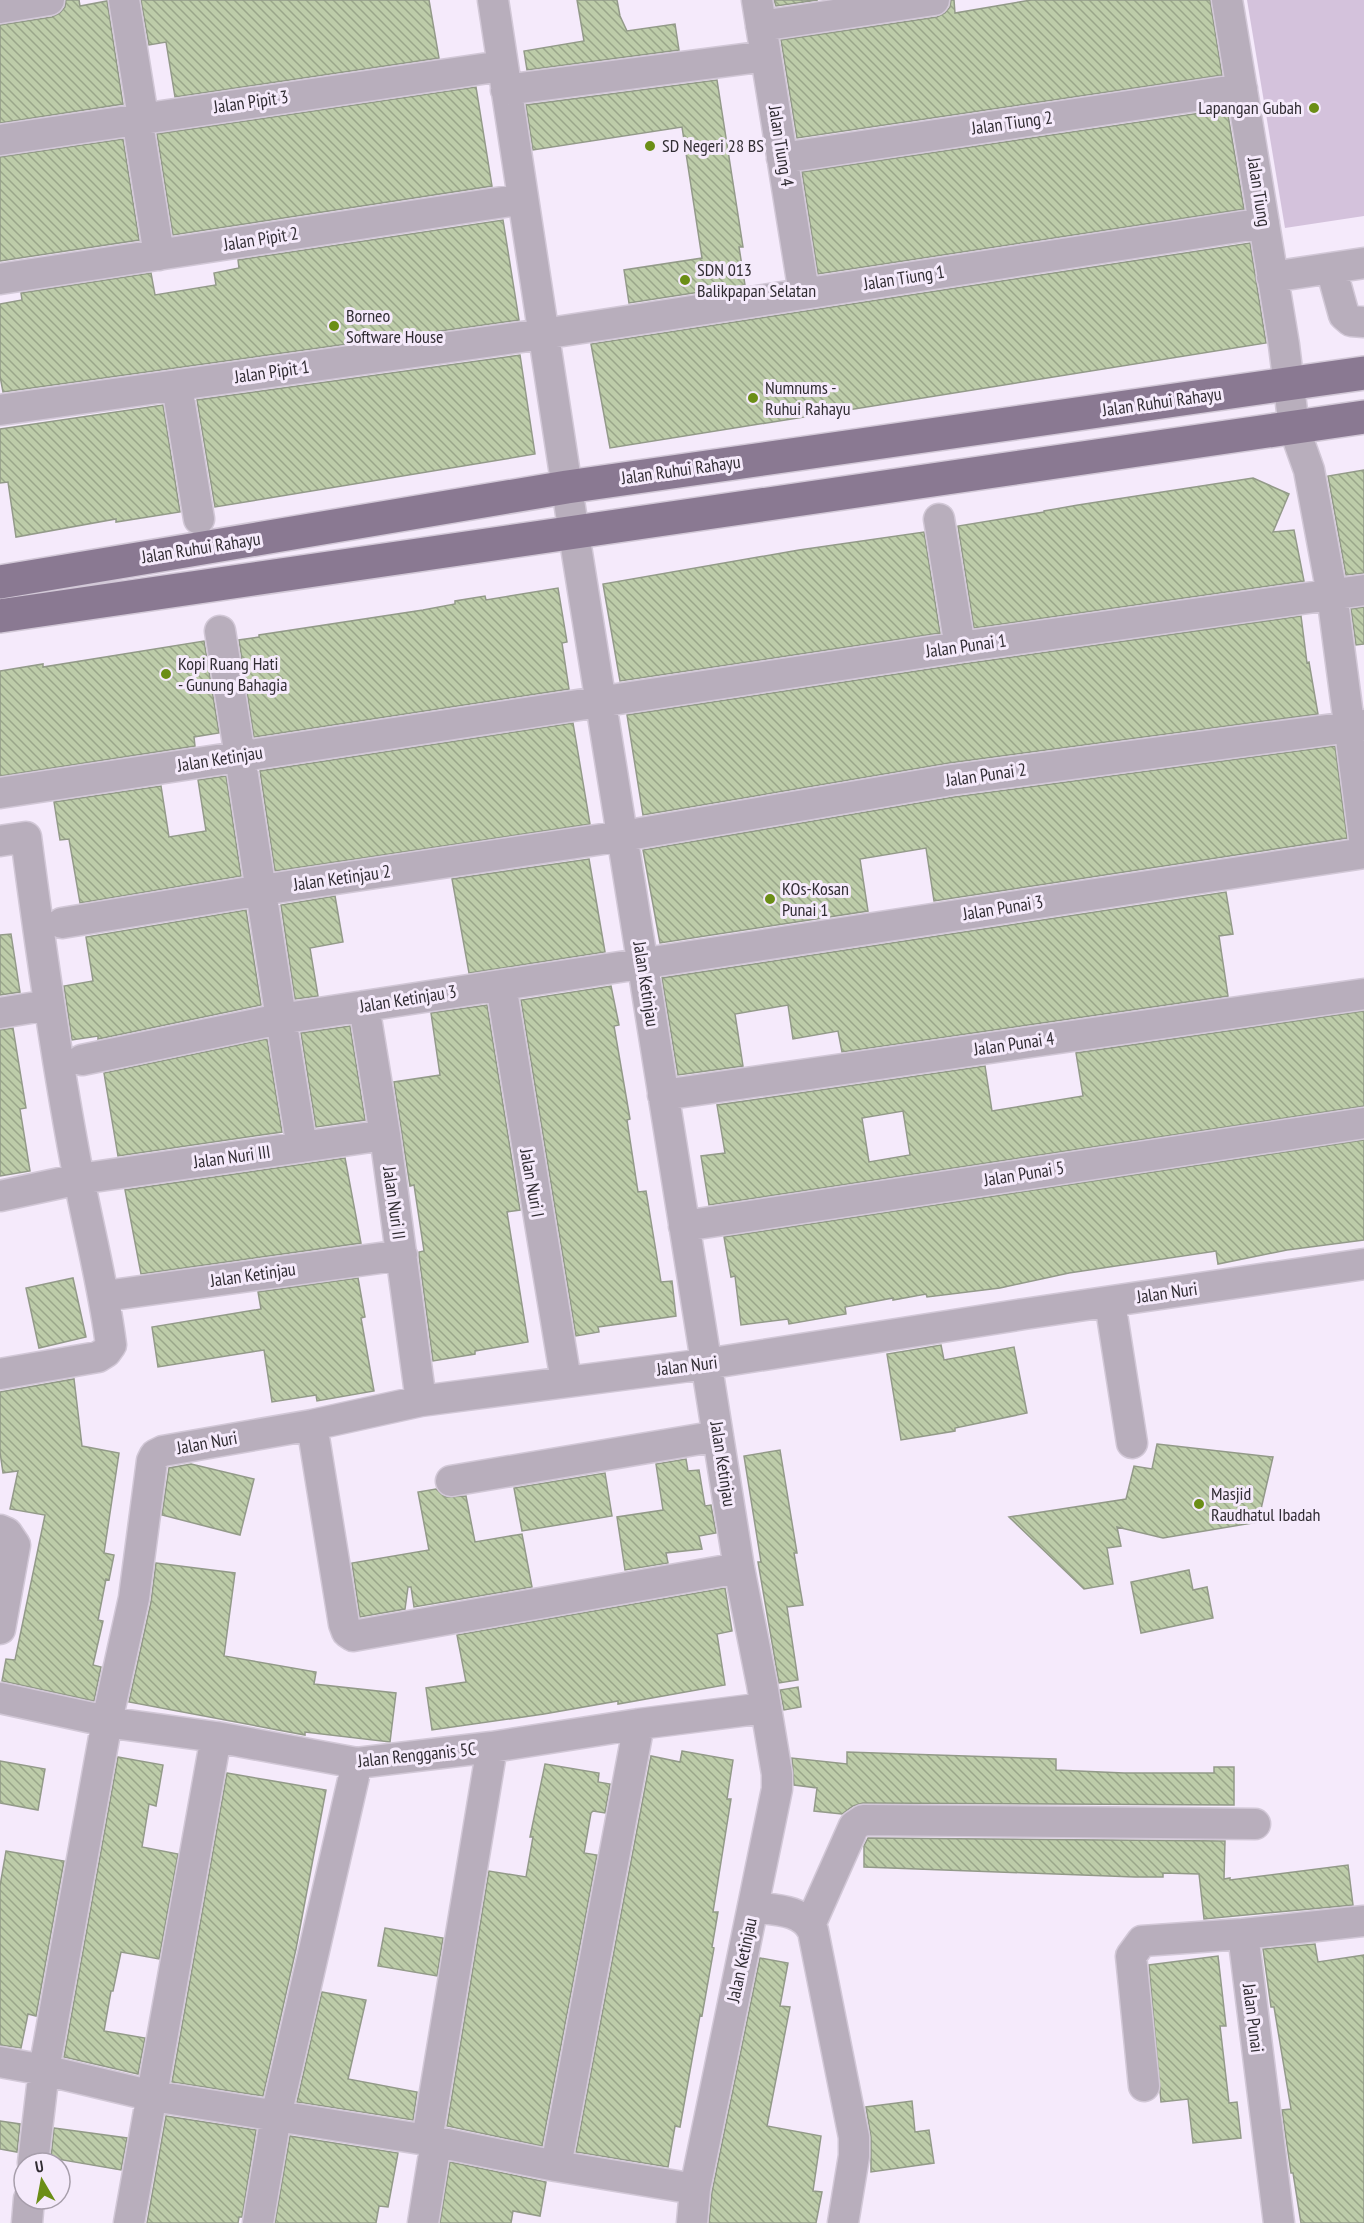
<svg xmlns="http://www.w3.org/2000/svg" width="1364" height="2223" font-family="'PT Sans Narrow',sans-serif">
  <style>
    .green { fill: #d4c2dc }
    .building { fill: url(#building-back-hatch); stroke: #939a89; stroke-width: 1.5; fill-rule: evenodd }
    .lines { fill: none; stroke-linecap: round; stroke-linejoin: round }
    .minor-casing { stroke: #d2c8d7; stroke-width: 33 }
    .major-casing { stroke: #d2c8d7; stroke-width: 36 }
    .minor { stroke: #b8aebc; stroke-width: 30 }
    .major { stroke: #8a7992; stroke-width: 33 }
    .poi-dot { fill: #6b8e16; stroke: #f5eafb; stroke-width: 2 }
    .labels { text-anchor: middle; stroke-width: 6; stroke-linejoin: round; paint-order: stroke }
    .street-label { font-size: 18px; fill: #312d33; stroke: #f5eafb }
    .poi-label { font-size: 18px; fill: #312d33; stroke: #f5eafb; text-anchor: start }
  </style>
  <defs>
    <pattern id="building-back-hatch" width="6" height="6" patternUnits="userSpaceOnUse" patternTransform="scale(1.5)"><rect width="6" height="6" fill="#bdcca9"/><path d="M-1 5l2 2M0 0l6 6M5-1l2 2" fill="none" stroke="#9aa68a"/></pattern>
  </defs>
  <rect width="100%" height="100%" fill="#f5eafb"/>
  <path class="green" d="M1247,0H1364V216L1285,228Z"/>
  <path class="building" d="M66,0H79L80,6L107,1L123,104L0,123V25L52,17L60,13L65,7Z
    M141,0H429L439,58L175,97L166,42L149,45Z
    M577,0H617L620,16L627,31L675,24L679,50L527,70L524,51L584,41Z
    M774,0H818L776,6Z
    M951,0H954L955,13L1031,0H1210L1222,75L797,138L781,40L937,17L945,13L950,7Z
    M717,80L743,247H739L745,285L629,303L624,270L702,258L682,127L533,150L526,105Z
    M476,87L492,186L173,235L157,134Z
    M1227,109L1244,209L818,274L802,172Z
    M123,139L139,240L0,261V157Z
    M503,220L519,320L3,392L0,376V304L22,300L21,293L151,273L155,295L216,285L214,273L239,268L238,260Z
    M1250,243L1266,343L610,448L591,344Z
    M520,355L535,454L215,507L197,400Z
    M163,405L180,512L116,522V519L16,537L8,482L0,483V429Z
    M1364,470V573L1346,575L1328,476Z
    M1253,478L1289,494L1273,532L1294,530L1304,581L974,628L958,526L1044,512V511L1078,505Z
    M924,532L940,633L620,681L603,584L799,550Z
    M558,588L567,642L562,643L569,689L254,737L239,640L259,637V635L423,610L455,604V601L485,596L486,600Z
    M1364,607V644L1356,645L1351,609Z
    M1301,616L1307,663L1309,662L1318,714L949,763L643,815L627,715L963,664Z
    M204,641L219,733L194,737L195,746L0,776V671L43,664V667Z
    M573,723L590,824L275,871L260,771Z
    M1335,746L1347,838L934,901L926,848L860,859L868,911L660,943L643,850L954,797Z
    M226,776L241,876L80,903L69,839L60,840L54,802L161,786L169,837L206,831L198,780Z
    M589,859L605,952L469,973L452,879Z
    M1226,892L1233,934L1219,936L1228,996L842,1052L838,1031L793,1039L788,1005L735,1014L743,1066L678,1075L662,978Z
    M335,896L343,942L310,948L318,996L295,999L281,905Z
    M246,910L261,1005L98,1039V1036L72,1040L64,986L93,981L86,937Z
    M11,934L20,992L0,995V935Z
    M611,986L619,1025L614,1026L630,1119L627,1120L638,1192L646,1191L661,1282L672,1281L676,1316L598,1327L599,1332L576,1336L521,1000Z
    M487,1005L520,1210L507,1212L528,1342L475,1351V1354L433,1361L419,1256V1252L424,1251L414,1185L410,1186L394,1082L440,1075L431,1013Z
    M1364,1011V1106L709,1205L701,1156L725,1153L717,1105L985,1066L992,1111L1083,1096L1076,1053ZM903,1111L910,1155L869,1162L862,1118Z
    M350,1026L365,1120L316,1127L301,1033Z
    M13,1028L26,1108L20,1109L30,1171L0,1176V1030Z
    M267,1039L282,1132L118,1156L104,1073Z
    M1364,1140V1240L1287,1250L1218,1264L1216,1251L1069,1273L1000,1288L927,1297L926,1294L893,1300V1298L845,1307L846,1314L789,1324L788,1319L741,1325L735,1276L731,1277L724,1237Z
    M345,1158L361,1243L141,1274L125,1190Z
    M73,1278L86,1337L39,1348L26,1288Z
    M358,1278L365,1317L361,1318L374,1391L317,1401L316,1395L272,1402L264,1350L158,1367L152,1327L261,1309L258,1292Z
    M941,1345L944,1360L1014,1347L1027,1413L955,1428V1431L901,1440L887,1354Z
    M74,1379L82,1446L119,1453L104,1553L114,1555L109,1580L106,1579L98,1620L103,1621L93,1665L101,1667L94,1701L2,1681L6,1659L15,1660L45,1515L10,1509L18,1471L3,1473L0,1452V1392Z
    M1157,1444L1273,1457L1258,1522L1163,1538L1117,1527L1121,1546L1107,1548L1113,1584L1084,1589L1009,1517L1126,1499L1134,1466L1152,1469Z
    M780,1450L797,1553H794L803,1605L787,1607L798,1680L779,1683L758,1562H761L744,1456Z
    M686,1459L688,1471L699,1470L705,1506L711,1505L716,1533L699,1536L702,1549L666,1553L668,1563L625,1570L617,1517L663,1510L656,1464Z
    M191,1464L254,1479L240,1535L162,1515L169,1468Z
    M605,1473L612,1516L522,1531L514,1488Z
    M436,1489L446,1497L466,1496L475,1542L522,1534L532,1587L414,1607L411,1587H408L405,1609L360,1617L352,1563L429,1550L418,1492Z
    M156,1563L235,1573L224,1656L316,1672L314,1684L396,1693L390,1742L305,1732V1735L129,1702L151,1602Z
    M1189,1570L1193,1590L1207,1587L1213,1618L1141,1633L1131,1582Z
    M725,1588L732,1631L717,1634L725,1685L618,1704V1701L544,1714L432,1730L426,1688L466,1682L457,1635Z
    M798,1687L801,1707L784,1710L780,1690Z
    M682,1751L733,1760L727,1799H731L713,1912H718L712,1947L714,1948L702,2016L700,2015L680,2127L675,2126L668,2167L576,2152L651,1756L680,1762Z
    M847,1752L1056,1759V1770L1124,1773H1214V1767H1234V1805L863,1803L853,1806L842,1814L814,1811L817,1788L794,1785L792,1758L847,1764Z
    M118,1757L163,1765L156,1806L149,1804L142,1847L178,1854L159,1959L121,1952L113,1991H111L104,2031L145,2038L138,2074L64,2057Z
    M0,1761L45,1769L38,1810L0,1803Z
    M545,1764L599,1773L598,1782L610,1784L605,1813L593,1811L591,1813L584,1853L597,1855L542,2146L447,2126L489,1871L526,1877L533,1837H530Z
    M227,1773L326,1790L296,1949L263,2096L172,2082Z
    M868,1838L1225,1841L1224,1879L1230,1878V1880L1348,1865L1353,1905L1204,1919L1199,1874L1163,1873V1877H1135L864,1867V1846Z
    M6,1851L64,1861L36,2016L28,2014L21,2048L0,2045V1886Z
    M385,1928L443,1938L437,1976L378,1966Z
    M1315,1944L1318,1962L1364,1955V2223H1301L1293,2173H1291L1282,2110L1291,2109L1274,2007H1271L1263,1949Z
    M1218,1956L1226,2026H1220L1229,2103L1237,2102L1241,2138L1193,2143L1188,2099L1161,2102L1149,1965Z
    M760,1958L788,1963L780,2006L790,2007L767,2126L821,2136L813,2191L822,2192L816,2223H709L712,2192Z
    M322,1992L366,2000L348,2079L417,2092L413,2120L297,2102Z
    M912,2101L915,2132L929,2130L934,2163L871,2172V2137L866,2107Z
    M166,2116L256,2130L242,2217H239L238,2223H147Z
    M0,2121L20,2124L17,2152L0,2149Z
    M54,2128L127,2138L121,2170L51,2158Z
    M290,2136L398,2153L388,2207L379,2206L376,2223H275Z
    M450,2162L546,2182L540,2216L513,2211L511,2223H440Z"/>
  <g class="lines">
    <defs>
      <path id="minor" d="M124,0L143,117
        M493,0L574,534L739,1568L762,1684L777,1774V1789L695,2189L692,2223
        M757,0L804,293
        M1227,0L1284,345L1294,428L1309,470L1332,594L1364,838
        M0,8L49,0
        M761,26L934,0
        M506,90L766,56
        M137,118L159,255
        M0,140L502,66
        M782,158L1242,89
        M1331,268L1344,315L1351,321L1364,322
        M1272,277L1364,263
        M0,279L523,199
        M177,386L199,519
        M0,410L543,334L1264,223
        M939,519L960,647
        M220,631C248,803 273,975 302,1147
        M0,793L960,647L1364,590
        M0,841L26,837C41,952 57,1066 79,1179C90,1235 104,1289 111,1345L106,1352L98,1357L0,1374
        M62,923L262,890L623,836L951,780L1364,725
        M501,985L566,1381
        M364,1006L385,1135L421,1401
        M0,1013L49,1005
        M82,1060L280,1019L1364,853
        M663,1095L1364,994
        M0,1196L79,1179L385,1135
        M684,1226L1364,1123
        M105,1296L402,1255
        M1110,1302L1132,1443
        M312,1425L344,1624L347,1632L353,1636L739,1568
        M451,1481L718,1436
        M0,1530L7,1533L15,1545L0,1629
        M0,1698L120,1724L216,1737L357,1763L492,1747L639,1724L765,1708
        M753,1907C775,1910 802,1909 813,1931L854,2137V2156L843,2223
        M810,1925L854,1826L863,1820L1255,1824
        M0,2062L44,2070L153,2096L427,2140L556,2166L695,2189
        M1144,2086L1131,1956L1142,1941L1243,1934
        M427,2140L492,1747
        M33,2163L44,2070L107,1721L134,1598L152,1461L155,1455L163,1451L312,1425L421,1401L706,1364L1024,1314L1364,1264
        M556,2166L639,1724
        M27,2223L29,2199
        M129,2223L216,1737
        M258,2223L276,2116L357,1763
        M423,2223L436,2142
        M1279,2223L1243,1934L1364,1921"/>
      <path id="major" d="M0,582L567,487L1364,373
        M0,616L1364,417"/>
    </defs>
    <use href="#minor" class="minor-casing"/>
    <use href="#major" class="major-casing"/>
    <use href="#minor" class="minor"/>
    <use href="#major" class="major"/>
  </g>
  <g class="poi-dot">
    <circle cx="1314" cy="108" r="6"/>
    <circle cx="650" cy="146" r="6"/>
    <circle cx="685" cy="280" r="6"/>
    <circle cx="334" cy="326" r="6"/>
    <circle cx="753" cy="398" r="6"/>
    <circle cx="166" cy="674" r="6"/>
    <circle cx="770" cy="899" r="6"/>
    <circle cx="1199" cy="1504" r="6"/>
  </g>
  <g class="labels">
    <g class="street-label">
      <text transform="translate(251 102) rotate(-8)" y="6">Jalan Pipit 3</text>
      <text transform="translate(1012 123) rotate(-8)" y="6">Jalan Tiung 2</text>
      <text transform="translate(781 146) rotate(81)" y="6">Jalan Tiung 4</text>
      <text transform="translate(1259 192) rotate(81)" y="6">Jalan Tiung</text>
      <text transform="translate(261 239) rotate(-9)" y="6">Jalan Pipit 2</text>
      <text transform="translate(904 278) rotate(-9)" y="6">Jalan Tiung 1</text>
      <text transform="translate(272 372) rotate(-8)" y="6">Jalan Pipit 1</text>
      <text transform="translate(1162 402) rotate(-8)" y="6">Jalan Ruhui Rahayu</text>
      <text transform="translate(681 470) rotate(-8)" y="6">Jalan Ruhui Rahayu</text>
      <text transform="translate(201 548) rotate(-9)" y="6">Jalan Ruhui Rahayu</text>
      <text transform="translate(966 646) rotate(-8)" y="6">Jalan Punai 1</text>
      <text transform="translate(220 759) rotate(-9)" y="6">Jalan Ketinjau</text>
      <text transform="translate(986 775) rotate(-8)" y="6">Jalan Punai 2</text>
      <text transform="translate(342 878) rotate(-8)" y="6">Jalan Ketinjau 2</text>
      <text transform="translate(1003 908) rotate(-9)" y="6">Jalan Punai 3</text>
      <text transform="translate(646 984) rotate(81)" y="6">Jalan Ketinjau</text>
      <text transform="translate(408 999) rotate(-9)" y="6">Jalan Ketinjau 3</text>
      <text transform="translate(1014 1044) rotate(-8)" y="6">Jalan Punai 4</text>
      <text transform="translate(232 1157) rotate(-8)" y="6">Jalan Nuri III</text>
      <text transform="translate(1024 1174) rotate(-9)" y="6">Jalan Punai 5</text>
      <text transform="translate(532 1183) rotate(80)" y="6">Jalan Nuri I</text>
      <text transform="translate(394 1203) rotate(82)" y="6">Jalan Nuri II</text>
      <text transform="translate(253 1275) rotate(-8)" y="6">Jalan Ketinjau</text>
      <text transform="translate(1167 1293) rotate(-8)" y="6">Jalan Nuri</text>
      <text transform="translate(687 1366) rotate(-7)" y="6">Jalan Nuri</text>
      <text transform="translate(207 1443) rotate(-10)" y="6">Jalan Nuri</text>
      <text transform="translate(723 1464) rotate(81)" y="6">Jalan Ketinjau</text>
      <text transform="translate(417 1755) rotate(-6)" y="6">Jalan Rengganis 5C</text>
      <text transform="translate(742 1960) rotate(-78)" y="6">Jalan Ketinjau</text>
      <text transform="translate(1253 2018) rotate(83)" y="6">Jalan Punai</text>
    </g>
    <g class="poi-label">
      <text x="1302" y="114" text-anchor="end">Lapangan Gubah</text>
      <text x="662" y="152">SD Negeri 28 BS</text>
      <text x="697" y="276">SDN 013<tspan x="697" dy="21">Balikpapan Selatan</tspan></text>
      <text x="346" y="322">Borneo<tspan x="346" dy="21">Software House</tspan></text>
      <text x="765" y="394">Numnums -<tspan x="765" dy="21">Ruhui Rahayu</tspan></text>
      <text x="178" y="670">Kopi Ruang Hati<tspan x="178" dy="21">- Gunung Bahagia</tspan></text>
      <text x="782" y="895">KOs-Kosan<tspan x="782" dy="21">Punai 1</tspan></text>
      <text x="1211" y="1500">Masjid<tspan x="1211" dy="21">Raudhatul Ibadah</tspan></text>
    </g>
  </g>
  <g transform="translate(42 2181) rotate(350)"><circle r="28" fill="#f5eafb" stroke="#a79eab" stroke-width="1.5"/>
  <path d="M0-4.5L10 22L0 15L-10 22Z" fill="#6b8e16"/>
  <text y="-9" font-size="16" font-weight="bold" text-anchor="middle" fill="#312d33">U</text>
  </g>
</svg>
